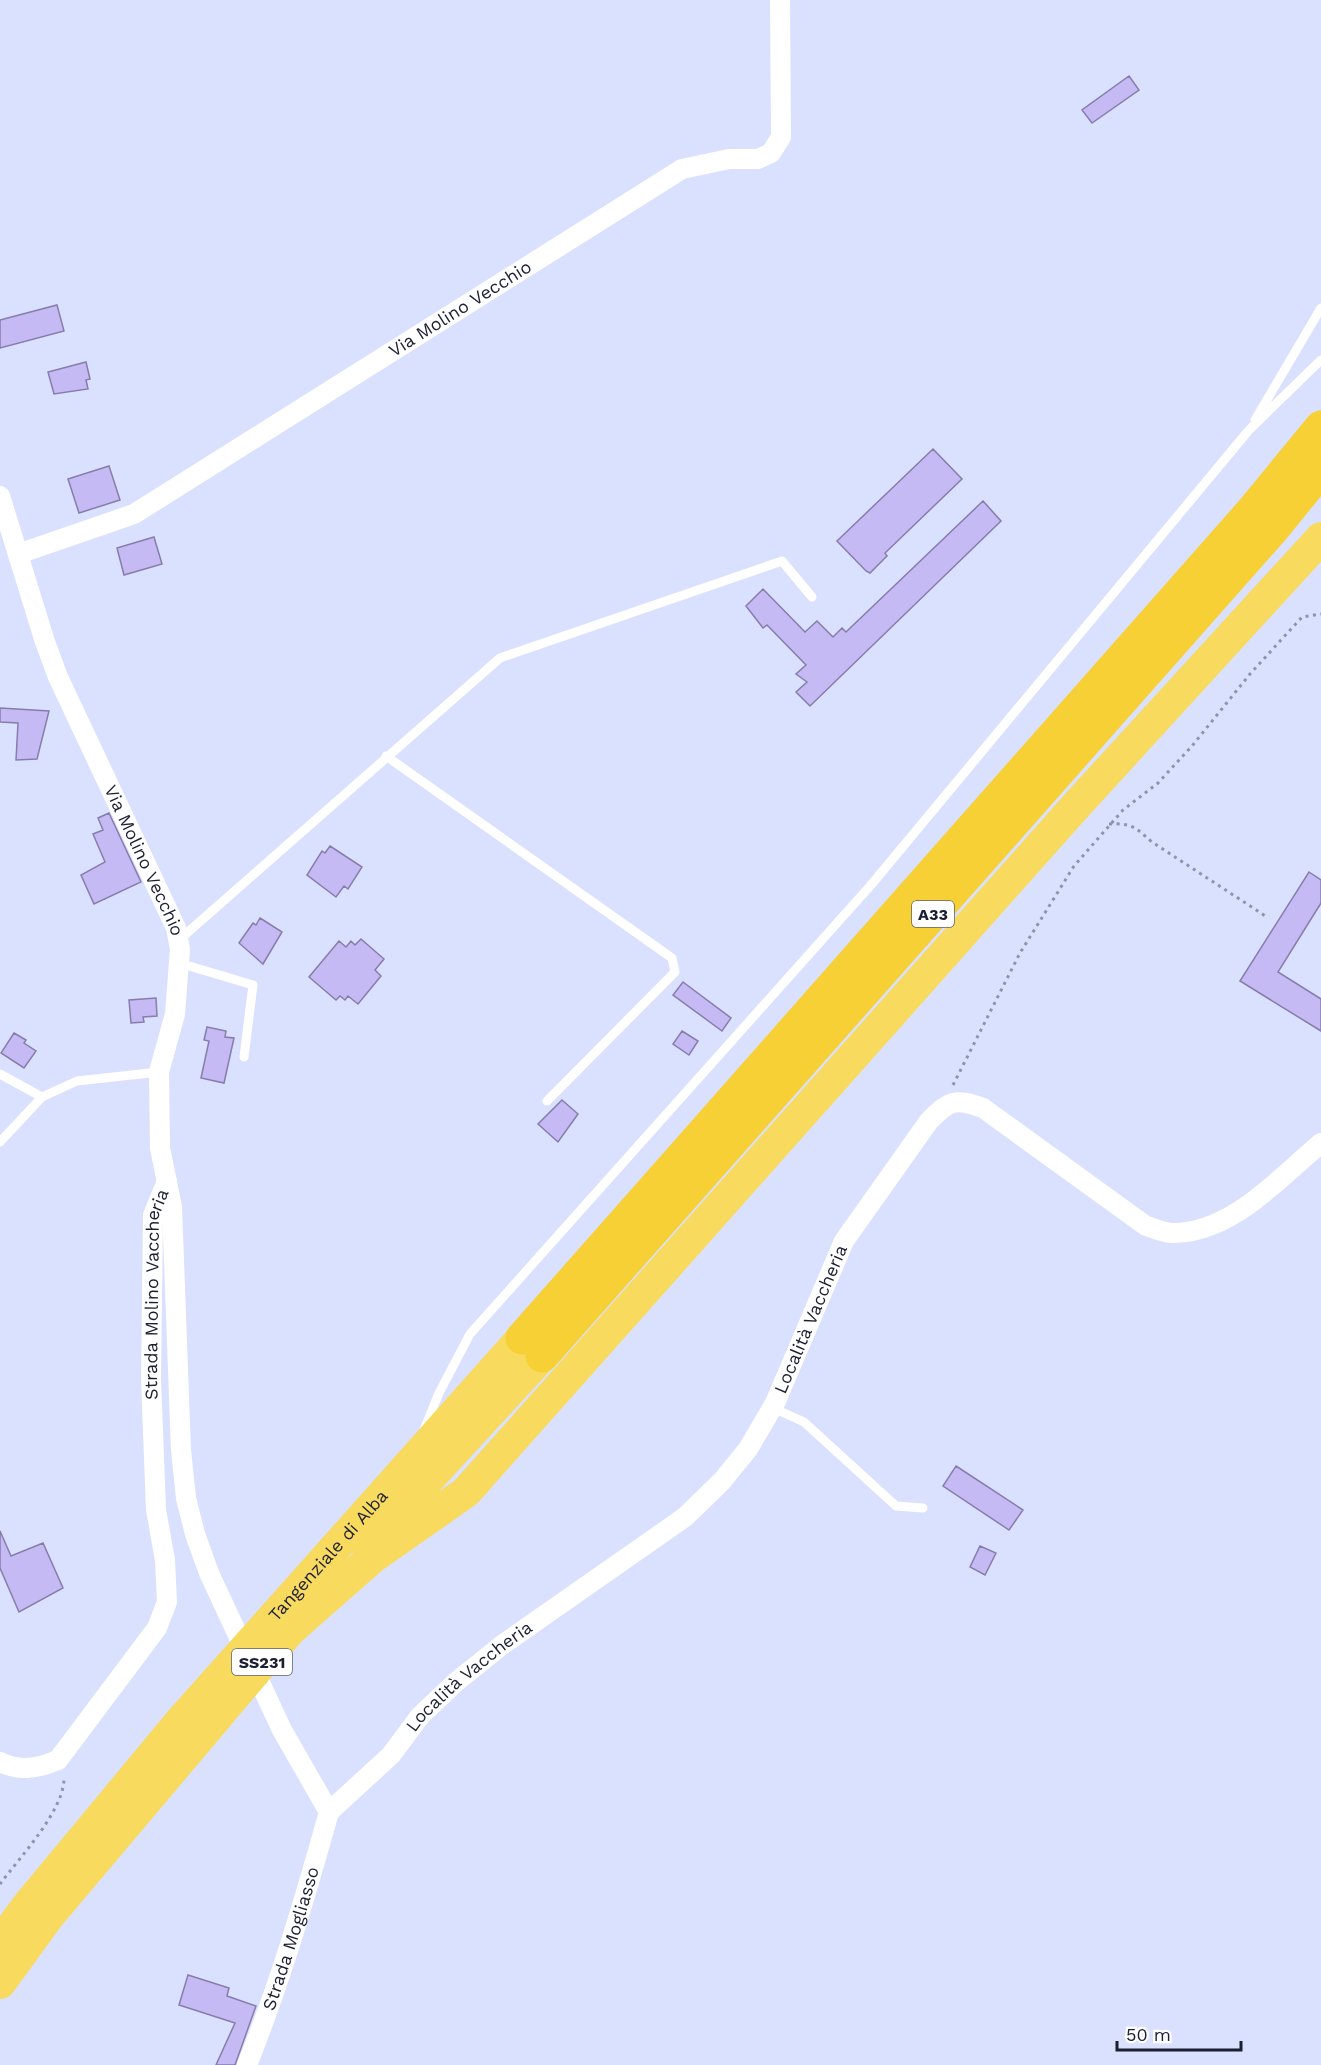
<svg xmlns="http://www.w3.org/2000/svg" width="1321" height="2065" font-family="'Work Sans',sans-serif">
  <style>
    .building { fill: #c6baf5; stroke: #877dab; stroke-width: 1.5 }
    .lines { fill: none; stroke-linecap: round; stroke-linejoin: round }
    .path { stroke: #8f94ae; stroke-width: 3; stroke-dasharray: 3 4.5; stroke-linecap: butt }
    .service { stroke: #fff; stroke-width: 9 }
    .minor { stroke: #fff; stroke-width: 20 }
    .trunk { stroke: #f8da5e; stroke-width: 32 }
    .motorway { stroke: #f7d036; stroke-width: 33 }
    .labels { text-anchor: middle; stroke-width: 6; stroke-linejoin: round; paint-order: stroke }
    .shield { fill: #fff; stroke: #5f626f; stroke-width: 1.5 }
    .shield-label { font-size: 16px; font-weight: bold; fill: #1b1f31 }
    .street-label { font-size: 18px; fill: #1b1f31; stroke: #fff }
  </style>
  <rect width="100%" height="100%" fill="#dae1ff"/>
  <path class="building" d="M1129,76L1139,90L1092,123L1082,110Z
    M57,305L64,331L0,348V320Z
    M86,362L90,379L86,380L88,389L54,394L48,372Z
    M933,449L962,479L885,553L887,556L870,573L866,571L837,541Z
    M109,466L120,500L79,513L68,479Z
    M983,501L1001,521L810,706L796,692L807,682L796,674L806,665L767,625L763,628L746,606L763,589L805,632L817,621L833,637L842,628L846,632Z
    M154,537L162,564L124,575L117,548Z
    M0,708L49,711L37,759L16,760L18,723L0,722Z
    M109,813L141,882L94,904L81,875L105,862L93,834L103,830L98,818Z
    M330,846L362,867L348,889L344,886L336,897L307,875L322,851L325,853Z
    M1309,872L1321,880V903L1278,972L1321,999V1031L1240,981Z
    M260,918L282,932L263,964L239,943L253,923L256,925Z
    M361,939L384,959L375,970L381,976L358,1004L348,996L345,1000L340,996L336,1000L309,977L339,941L346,947L351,941L355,945Z
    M683,982L731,1018L722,1031L673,995Z
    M156,998L157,1016L143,1017L144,1022L131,1023L129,1000Z
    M207,1027L226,1031L225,1037L234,1038L224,1083L201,1078L209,1041L204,1040Z
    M682,1031L698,1041L689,1055L673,1044Z
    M14,1033L26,1040L24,1043L36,1051L24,1068L1,1053Z
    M562,1100L578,1114L558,1142L538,1124Z
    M956,1466L1023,1510L1009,1530L943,1486Z
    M0,1531L11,1556L43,1543L63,1588L19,1612L0,1568Z
    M980,1546L996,1553L985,1575L970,1567Z
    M188,1975L229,1988L227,1996L256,2006L235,2065H216L235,2023L179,2005Z"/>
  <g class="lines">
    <path class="path" d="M1109,824C1132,823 1135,827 1152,842L1267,917
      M953,1085L1020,953L1074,866L1123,810L1158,783L1192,746L1250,674L1302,617L1321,614
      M0,1884C19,1858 65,1810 64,1777"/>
    <path class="service" d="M1255,420L1321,308
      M386,756L672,958L675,972L547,1101
      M179,940L500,658L782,561L812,597
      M179,963L253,985L244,1057
      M0,1074L42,1097
      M0,1142L42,1097L77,1081L159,1072
      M773,1408L804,1422L896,1506L923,1508
      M424,1430L439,1393L470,1334L871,885L1249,430L1321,360"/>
    <g class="minor">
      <path id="s1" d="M0,496L45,642L58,677L176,928L180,949L175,1014L159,1072L160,1148L172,1207L181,1450L186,1498L195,1534L209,1573L282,1730L329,1812"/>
      <path id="s2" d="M18,554L134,514L682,169L729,159H758L771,153L781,137L780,0"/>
      <path id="s3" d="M0,1762C20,1772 39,1768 58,1760L157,1628L167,1602L165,1560L156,1510L151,1379L153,1215L167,1181"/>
      <path id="s4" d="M329,1812L391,1755L420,1716L456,1682L502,1645L685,1517L722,1481L748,1449L775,1403L844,1241L929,1121C950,1100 955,1098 983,1108L1146,1226C1154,1228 1164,1233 1173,1233C1232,1233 1279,1178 1321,1143"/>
      <path id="s5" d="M247,2065C280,1983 305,1898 329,1812"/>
    </g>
    <g class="trunk">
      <path d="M367,1546L542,1356"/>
      <path d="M288,1632L372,1558L466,1492L1074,808L1321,538"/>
      <path id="s6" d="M0,1943L28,1905L179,1723L522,1338"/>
      <path d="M0,1983L48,1917L302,1616"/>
    </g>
    <path class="motorway" d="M522,1338L1252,511L1321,427
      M542,1356L1273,529L1321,470"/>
  </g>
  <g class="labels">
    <g class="shield">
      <rect x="912" y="901" width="42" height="26" rx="4.5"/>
      <rect x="232" y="1649" width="60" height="26" rx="4.5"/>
    </g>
    <g class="shield-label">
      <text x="933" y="920">A33</text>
      <text x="262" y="1668">SS231</text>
    </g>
    <g class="street-label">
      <text dy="6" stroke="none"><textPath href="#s2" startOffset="508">Via Molino Vecchio</textPath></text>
      <text dy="6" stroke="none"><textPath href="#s1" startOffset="393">Via Molino Vecchio</textPath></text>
      <text dy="6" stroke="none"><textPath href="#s3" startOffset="562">Strada Molino Vaccheria</textPath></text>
      <text dy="6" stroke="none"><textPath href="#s4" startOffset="702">Località Vaccheria</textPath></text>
      <text dy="6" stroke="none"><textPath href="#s6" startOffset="508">Tangenziale di Alba</textPath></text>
      <text dy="6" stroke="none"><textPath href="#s4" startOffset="196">Località Vaccheria</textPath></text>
      <text dy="6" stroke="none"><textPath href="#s5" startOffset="134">Strada Mogliasso</textPath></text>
    </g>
  </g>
  <path d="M1117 2041v9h124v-9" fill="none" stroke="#1b1f31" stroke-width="3"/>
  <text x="1126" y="2041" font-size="18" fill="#1b1f31" stroke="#ffffff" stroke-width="4.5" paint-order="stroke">50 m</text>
</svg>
